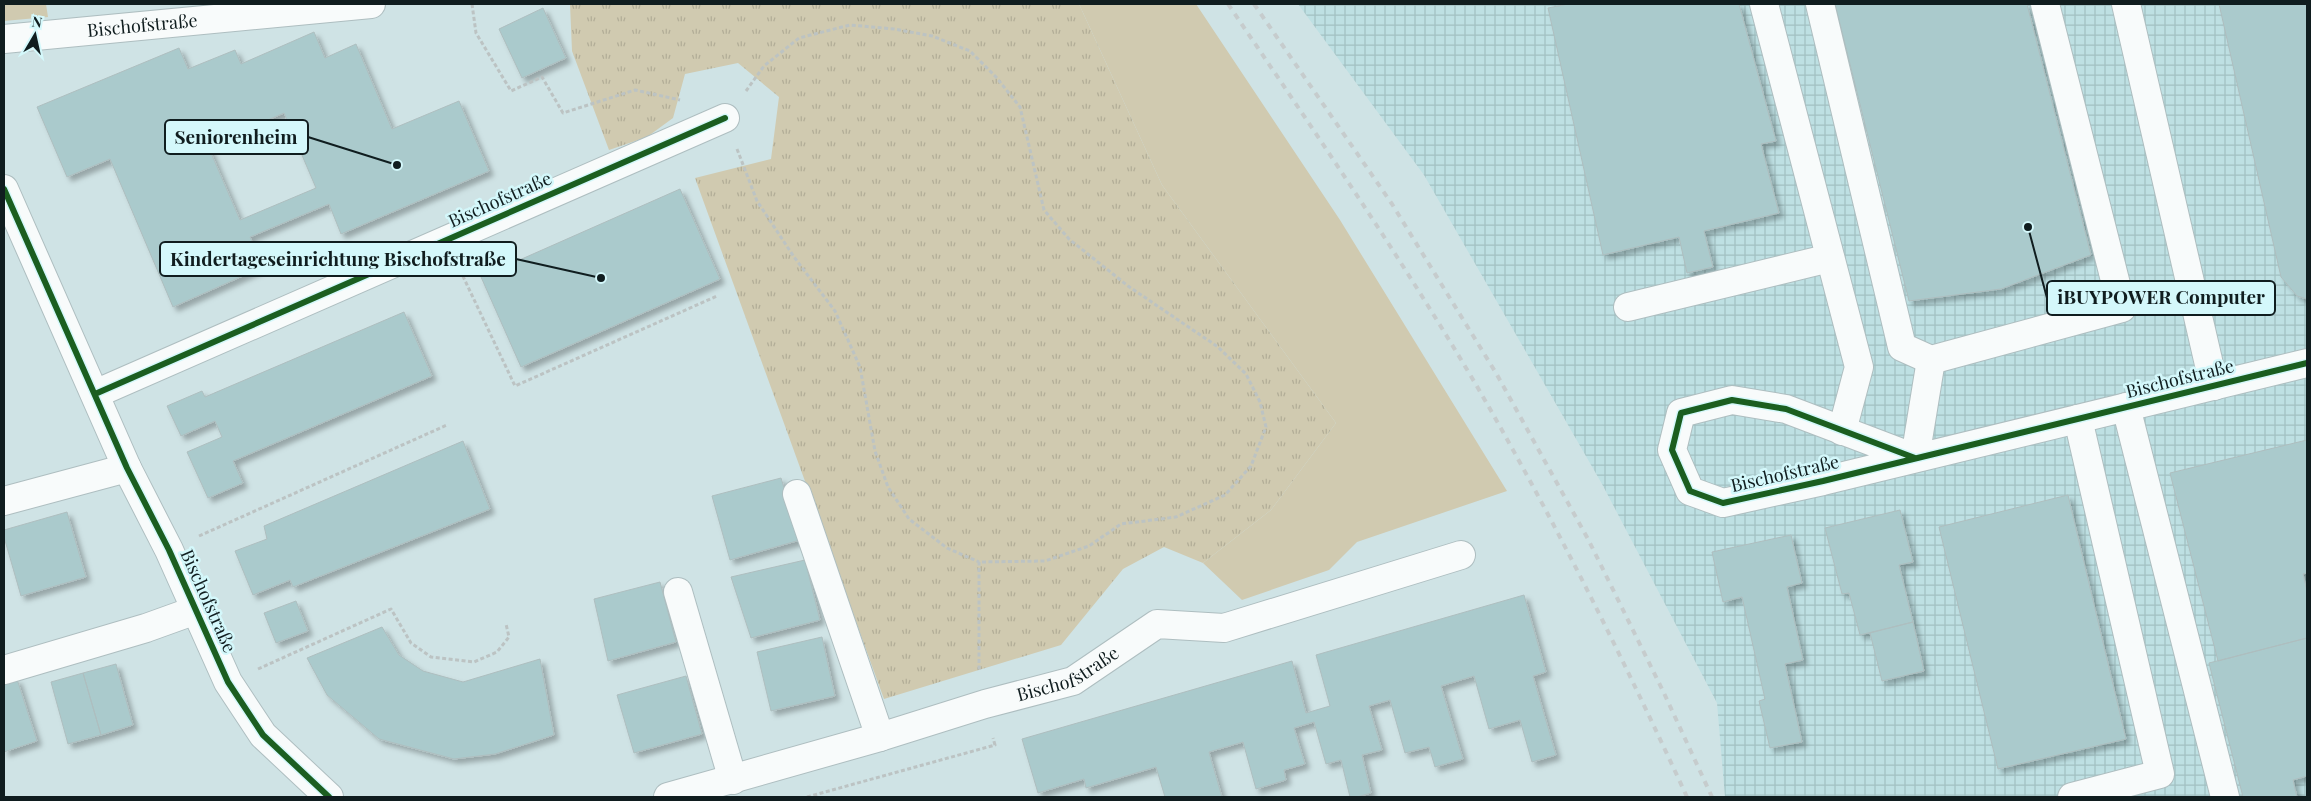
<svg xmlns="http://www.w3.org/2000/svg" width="2311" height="801" font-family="'Playfair Display',serif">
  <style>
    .industrial { fill: url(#industrial-grid) }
    .green { fill: #d0cab0 }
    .park { fill: url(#park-tufts) }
    .building { fill: #aacacc; stroke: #aebebf; fill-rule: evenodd; filter: url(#shadow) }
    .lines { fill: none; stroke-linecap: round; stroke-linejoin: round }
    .minor-casing { stroke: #aebec0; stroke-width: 30 }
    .path { stroke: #bcc3c3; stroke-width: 3; stroke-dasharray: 4 2.5; stroke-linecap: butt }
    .minor { stroke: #f8fbfb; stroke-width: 28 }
    .rail { stroke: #c6cccd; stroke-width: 4; stroke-dasharray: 6 6; stroke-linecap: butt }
    .cycleway-casing { stroke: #d4f8fb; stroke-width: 9 }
    .cycleway { stroke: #1b5e20; stroke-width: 6 }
    .labels { text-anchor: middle; stroke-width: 5; stroke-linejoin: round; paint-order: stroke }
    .street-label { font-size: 18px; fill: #101d1f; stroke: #d4f8fb }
    .leader { fill: none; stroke: #101d1f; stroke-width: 2 }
    .callout-dot { fill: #101d1f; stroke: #d4f8fb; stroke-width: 2 }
    .callout { fill: #d4f8fb; stroke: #101d1f; stroke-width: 2 }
    .callout-label { font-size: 19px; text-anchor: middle; font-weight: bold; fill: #101d1f }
  </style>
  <defs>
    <pattern id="industrial-grid" width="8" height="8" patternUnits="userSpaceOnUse" patternTransform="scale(1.25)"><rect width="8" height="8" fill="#bee0e3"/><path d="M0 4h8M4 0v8" fill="none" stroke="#a2c0c2"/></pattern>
    <pattern id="park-tufts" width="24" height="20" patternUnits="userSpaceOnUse" patternTransform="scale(1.25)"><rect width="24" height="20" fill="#d0cab0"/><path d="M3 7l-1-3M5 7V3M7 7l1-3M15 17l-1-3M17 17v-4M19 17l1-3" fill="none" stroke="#b2ad97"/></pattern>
    <filter id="shadow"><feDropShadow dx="4.5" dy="4.5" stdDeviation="2.5" flood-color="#0004"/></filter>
  </defs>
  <rect width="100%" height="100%" fill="#cfe3e5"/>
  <path class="industrial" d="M1298,4H2307V797H1725L1717,703L1602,484L1424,175Z"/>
  <path class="green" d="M4,4H46L48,17L4,21Z
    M1079,4H1196L1340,220L1507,491L1357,542L1329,570L1242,600L1203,563L1271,510L1336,423L1162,185Z"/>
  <path class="park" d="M570,4H1079L1162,185L1336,423L1271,510L1203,563L1164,547L1123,569L1061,645L884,699L695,178L771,159L779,97L738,63L685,74L673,118L647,137L609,150L572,51Z"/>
  <path class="building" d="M1568,4H1739L1776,141L1761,144L1779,213L1704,231L1713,267L1687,273L1679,237L1603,255L1548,8Z
    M1835,4H2027L2091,255L2001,289L1909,301Z
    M2219,4H2307V299L2297,296L2281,277Z
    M543,8L566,58L522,78L499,29Z
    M314,32L325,58L356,44L392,129L459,101L489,171L341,234L329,204L250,237L263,267L173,307L110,159L67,177L37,107L179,48L188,69L235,50L241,64ZM284,113L316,188L240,220L208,146Z
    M680,189L720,279L521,367L481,277Z
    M404,312L432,376L233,461L243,483L208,498L187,452L222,437L215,421L181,436L167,406L202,391L205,397Z
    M2307,440V573L2303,574L2307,591V638L2218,661L2170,473Z
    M463,441L490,509L293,587L290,580L253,595L235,551L267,539L264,526Z
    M781,478L800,540L730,560L712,496Z
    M2068,495L2126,739L1998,769L1939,527Z
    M1900,510L1913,562L1899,565L1913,622L1860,635L1849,593L1842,594L1825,528Z
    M67,512L86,577L21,596L4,537V530Z
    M1791,535L1802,583L1787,587L1803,660L1785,664L1802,742L1770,748L1759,701L1765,699L1742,597L1723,602L1712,552Z
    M805,560L820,620L751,638L731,577Z
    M660,582L676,642L608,661L594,599Z
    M1524,595L1546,672L1533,676L1556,755L1532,762L1520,720L1489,729L1474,676L1441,686L1463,759L1435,767L1429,747L1405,753L1390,700L1369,706L1382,750L1362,755L1371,793L1357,797H1350L1341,760L1326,764L1314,722L1294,728L1305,764L1284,770L1286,780L1256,789L1243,742L1209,752L1222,797H1165L1156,767L1086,788L1084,779L1038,793L1022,739L1292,661L1306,713L1330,706L1316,655Z
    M296,601L308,631L276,643L264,613Z
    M1913,622L1924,671L1882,681L1870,633Z
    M382,627L399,655L423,671L463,682L540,659L554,735L495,754L454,759L379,739L327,695L307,658Z
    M822,637L835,696L771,711L757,652Z
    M2307,638V776L2293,780L2297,797H2243L2209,663Z
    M116,664L133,725L101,735L83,673Z
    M83,673L101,735L68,744L51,682Z
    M686,676L702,734L634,753L617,695Z
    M17,679L37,741L4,752V683Z"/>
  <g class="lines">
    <defs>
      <g id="minor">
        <path d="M1764,4L1859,367L1842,431"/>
        <path d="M1820,4L1902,347L1931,360L2122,308L2045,4"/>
        <path d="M2126,4L2214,386"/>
        <path id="s1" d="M4,39L371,4"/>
        <path d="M4,189L127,468L169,550L228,682L263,735L329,797"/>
        <path d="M1628,307L1830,258"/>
        <path d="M1931,360L1915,458L1786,409L1732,400L1681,413L1672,450L1690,491L1723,503L1823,481L2307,363"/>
        <path d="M95,394L725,118"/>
        <path d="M2126,407L2225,797"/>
        <path d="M797,494L880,737"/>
        <path d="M4,501L127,468"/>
        <path d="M678,592L733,780"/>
        <path d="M4,670L146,628L196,610"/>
        <path id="s2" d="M668,797L880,737L985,704L1073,681L1157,624L1224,628L1461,555"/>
        <path d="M2072,797L2160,774L2078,419"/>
      </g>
    </defs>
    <use href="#minor" class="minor-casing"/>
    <path class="path" d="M472,4L476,33L511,91L542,77L563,113L635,90L680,100
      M746,91L764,66L799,38L850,25L894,29L932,36L970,51L996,77L1020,107L1044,210L1069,239L1128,286L1218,347L1246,374L1260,402L1266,427L1251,466L1225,495L1176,517L1121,524L1089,546L1045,561L979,562V670
      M737,149L757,201L794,257L835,311L860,367L875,451L888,487L909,519L947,548L979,562
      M460,270L515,386L717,296
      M199,536L447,425
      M258,669L391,609L411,643L431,657L474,662L497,652L509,637L506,624
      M807,797L995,745L993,738"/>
    <use href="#minor" class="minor"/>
    <path class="rail" d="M1228,4C1313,129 1398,253 1475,383C1553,517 1622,656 1687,797
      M1254,4L1392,204L1496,373L1588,539L1663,691L1712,797"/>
    <defs>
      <path id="cycleway" d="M4,189L127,468L169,550L228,682L263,735L329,797
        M95,394L725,118
        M1915,458L1786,409L1732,400L1681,413L1672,450L1690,491L1723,503L1823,481L2307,363"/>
    </defs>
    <use href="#cycleway" class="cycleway-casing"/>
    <use href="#cycleway" class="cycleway"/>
  </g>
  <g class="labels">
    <g class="street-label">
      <text dy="6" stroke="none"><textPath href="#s1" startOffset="139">Bischofstraße</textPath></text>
      <text transform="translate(500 200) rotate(-24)" y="6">Bischofstraße</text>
      <text transform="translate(2180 379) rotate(-14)" y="6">Bischofstraße</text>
      <text transform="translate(1785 474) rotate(-13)" y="6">Bischofstraße</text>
      <text transform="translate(208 601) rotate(66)" y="6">Bischofstraße</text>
      <text dy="6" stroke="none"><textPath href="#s2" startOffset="419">Bischofstraße</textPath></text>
    </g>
  </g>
  <path class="leader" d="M397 165L308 137M601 278L516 259M2028 227L2047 298"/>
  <g class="callout-dot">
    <circle cx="397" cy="165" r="5"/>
    <circle cx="601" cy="278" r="5"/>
    <circle cx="2028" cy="227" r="5"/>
  </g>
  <g class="callout">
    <rect x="165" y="120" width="143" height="34" rx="5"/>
    <rect x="160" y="242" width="356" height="34" rx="5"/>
    <rect x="2047" y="281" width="228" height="34" rx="5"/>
  </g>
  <g class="callout-label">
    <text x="236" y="144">Seniorenheim</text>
    <text x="338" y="266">Kindertageseinrichtung Bischofstraße</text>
    <text x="2161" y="304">iBUYPOWER Computer</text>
  </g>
  <rect width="2311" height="801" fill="none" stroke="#101d1f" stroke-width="10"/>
  <g transform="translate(35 35) rotate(9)" stroke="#d4f8fb" stroke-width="4" paint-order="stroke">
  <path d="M0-4L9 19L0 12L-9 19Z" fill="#101d1f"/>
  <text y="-8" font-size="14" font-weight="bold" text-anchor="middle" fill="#101d1f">N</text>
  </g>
</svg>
